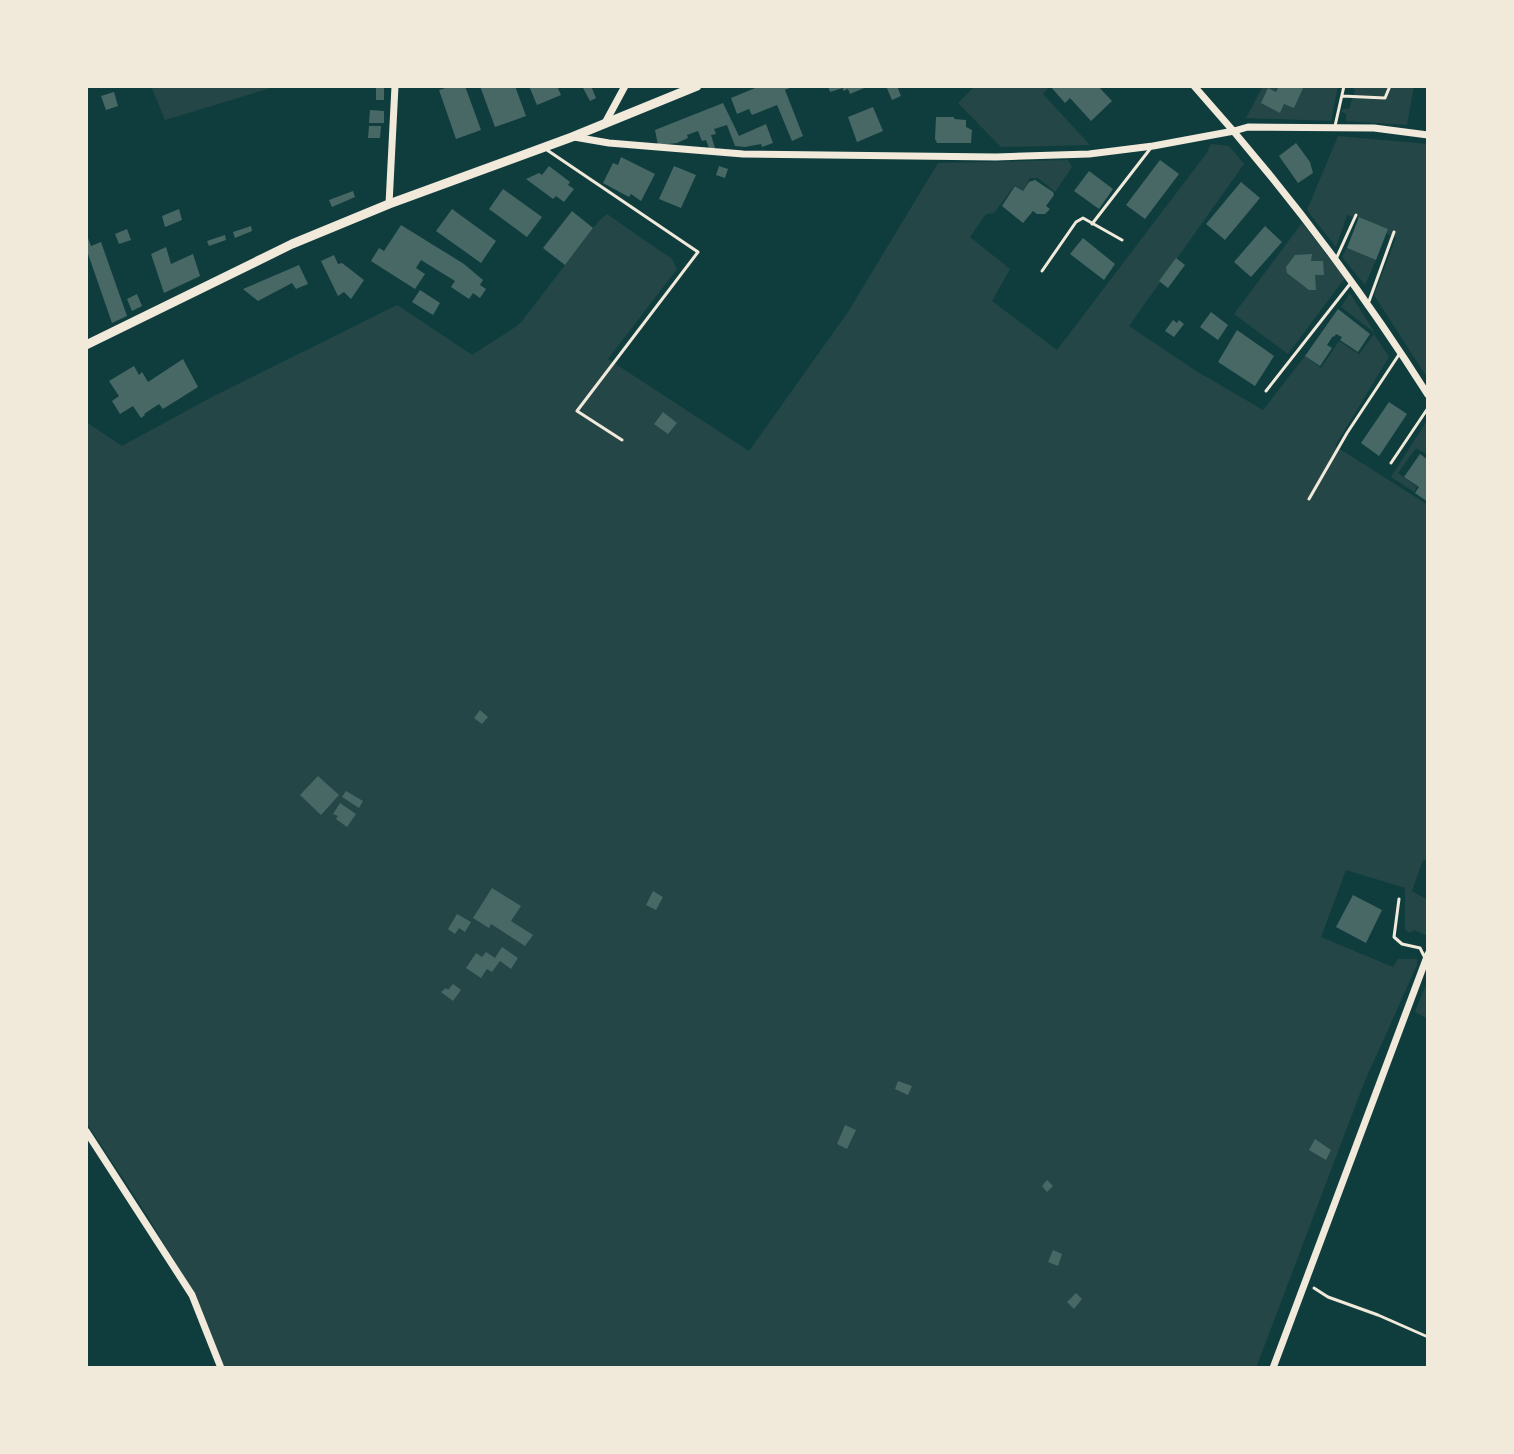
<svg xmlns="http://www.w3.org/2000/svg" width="1514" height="1454" font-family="'Noto Sans',sans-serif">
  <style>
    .green { fill: #244646 }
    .building { fill: #486865 }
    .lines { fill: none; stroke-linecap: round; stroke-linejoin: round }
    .path { stroke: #f1e9da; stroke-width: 3 }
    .service { stroke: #f1e9da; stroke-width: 3 }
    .minor { stroke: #f1e9da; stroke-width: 7 }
    .secondary { stroke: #f1e9da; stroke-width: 9 }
  </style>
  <rect width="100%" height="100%" fill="#0f3d3e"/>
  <path class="green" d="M151,86H277L165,120Z
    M975,86H1050L1043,94L1090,145L1001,147L958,103Z
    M1263,86H1338L1331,121L1246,118Z
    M1350,86H1414L1407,125L1346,121V114L1341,111L1343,109H1349L1355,90Z
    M1338,136L1428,144V379L1374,295L1396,238L1386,233L1388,229L1359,217L1358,219L1347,215L1336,247L1307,210Z
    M1211,144L1229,146L1244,164L1129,326L1193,369L1263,410L1305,356L1321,368L1339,341L1359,354L1374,334L1389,357L1335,446L1428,505V861L1423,860L1412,891L1428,900V936L1414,930L1409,933L1405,929V888L1346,870L1321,937L1393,967L1398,959H1417V965L1364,1083L1256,1368H225L195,1295L145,1212L86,1122V422L122,446L212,397L397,305L472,355L514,328L522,321L598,222L607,214L672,259L677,269L608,359L749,451L848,312L938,163L1068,160L1072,167L1055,192L1038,178H1030L1023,191L1015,185L994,213L986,214L970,237L1010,269L992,301L1057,350L1206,154Z
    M1302,223L1345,278L1288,354L1234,314Z
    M1347,248L1376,260L1365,285L1342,257Z
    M1350,293L1375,333L1341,307Z
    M1428,419V455L1416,448L1398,473L1417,487L1414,492L1391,477Z
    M1428,979V1019L1415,1012Z"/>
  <path class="building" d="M376,86H384V100H376Z
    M452,86H465L481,130L456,139L439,90Z
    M480,86H515L526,116L495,127Z
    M529,86H557L561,95L537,105Z
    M582,86H591L596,98L590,101Z
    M760,86H794L785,90L803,136L792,141L777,105L752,115L749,109L737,114L731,98Z
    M828,86H869L850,94L848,89L843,91V88L830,92Z
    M886,86H897L901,96L892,100Z
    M1050,86H1098L1112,101L1091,121L1070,98L1065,103Z
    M1279,86H1304L1294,108L1284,104L1280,113L1261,103L1268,88L1276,92Z
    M114,92L118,106L106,110L101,96Z
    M723,103L739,136L766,124L773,143L762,147L761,144L745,147L735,146L727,125L714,129L716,134L711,135L715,148H709L706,140L702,141L698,131L687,135L688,138L677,143L658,145L655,130Z
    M873,107L883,131L857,142L848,117Z
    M370,110L384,111V123H369Z
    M936,117H954V119L966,120V127L972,130L971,143H937L935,139Z
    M369,126H381L380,138H368Z
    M1296,143L1310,162L1313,173L1298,183L1279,156Z
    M621,157L655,174L641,201L631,194L629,197L603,183L613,163L618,165Z
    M1160,160L1179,174L1145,219L1126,205Z
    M549,166L570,182L568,185L574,189L564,202L556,196L553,199L526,179L539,173L542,175Z
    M674,166L696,175L681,208L659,199Z
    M719,166L728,169L725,178L716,175Z
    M1089,171L1113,189L1099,209L1074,191Z
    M1035,180L1053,192L1054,195L1046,206L1050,209L1045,214H1037L1033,211L1023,223L1002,206L1015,186L1023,191L1029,182Z
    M1241,182L1260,198L1225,240L1206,224Z
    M503,189L542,217L527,237L489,209Z
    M353,191L355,197L332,207L329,200Z
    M179,209L182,220L165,227L162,216Z
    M452,209L496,241L481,263L436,231Z
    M572,211L593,228L565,265L543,248Z
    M1359,217L1388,229L1376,260L1347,248Z
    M401,225L464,264L483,280L480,285L486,289L480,298L473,293L469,299L451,287L455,281L421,260L416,268L425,274L415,289L371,261L379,248L384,251Z
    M251,226L252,231L235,238L233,232Z
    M1265,226L1282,242L1251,277L1234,262Z
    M127,229L131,240L119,244L115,234Z
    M86,233L91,246L101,242L127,316L112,323L86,248Z
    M225,235L226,240L209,246L207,241Z
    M1083,238L1115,264L1104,280L1070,254Z
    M166,247L171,264L193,254L200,276L164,293L151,254Z
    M1312,254L1311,261H1323L1324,275H1315L1316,290H1309L1287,273L1286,267L1295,255Z
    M334,255L338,264L342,263L364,280L351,299L344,292L338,296L321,261Z
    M1176,258L1185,265L1168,288L1159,281Z
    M299,265L308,284L296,289L292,283L258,301L243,289Z
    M420,290L440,303L433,315L412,302Z
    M137,294L142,306L132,311L127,299Z
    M1338,309L1370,334L1358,352L1340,340L1342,337L1336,334L1334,337L1333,336L1327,345L1332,348L1320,366L1305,356Z
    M1211,312L1228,325L1218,340L1200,327Z
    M1173,320L1177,323L1179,320L1184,324L1174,337L1165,331Z
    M1237,330L1274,356L1255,386L1218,362Z
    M183,359L198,387L163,409L159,404L144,414L145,415L141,418L133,406L120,414L112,401L119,396L109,381L134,366L139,375L142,372L148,382Z
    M1389,402L1407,414L1379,456L1361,443Z
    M663,412L677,423L668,434L654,424Z
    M1420,454L1428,460V502L1415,493L1419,487L1404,477Z
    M480,710L488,717L482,724L474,718Z
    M318,776L339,795L321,815L300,795Z
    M346,791L363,801L359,808L342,797Z
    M340,803L356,814L347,827L336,819L338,816L333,814Z
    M492,888L521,906L511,921L533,935L525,946L491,924L489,928L473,918Z
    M653,891L663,897L656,910L646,905Z
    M1353,895L1382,910L1366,943L1336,927Z
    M457,914L471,922L465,932L459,928L455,934L448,929Z
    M502,947L518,958L511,969L500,961L492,972L487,969L481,978L466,968L476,953L482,957L486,952L495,958Z
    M453,984L461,990L453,1001L441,992L446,988L448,990Z
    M898,1081L912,1086L908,1095L895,1089Z
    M845,1125L856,1130L847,1149L837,1144Z
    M1315,1139L1331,1150L1326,1160L1309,1150Z
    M1047,1180L1053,1186L1047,1192L1042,1186Z
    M1053,1250L1062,1254L1058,1266L1048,1262Z
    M1076,1293L1082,1299L1074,1309L1067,1302Z"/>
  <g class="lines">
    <path class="path" d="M1314,1288L1328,1297L1378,1315L1428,1337"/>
    <path class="service" d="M1342,96L1385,98L1390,86
      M1335,126L1344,86
      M547,150L698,252L577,411L622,440
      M1092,224L1150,149
      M1336,259L1356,215
      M1042,271L1076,222L1083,218L1122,240
      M1368,304L1394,232
      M1266,391L1350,284
      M1391,463L1428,408
      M1309,499L1347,433L1400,353
      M1399,899L1394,937L1402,944L1420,948L1424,956"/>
    <path class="minor" d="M1194,86C1280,182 1359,286 1428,395
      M605,123L625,86
      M574,137L609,143L743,154L996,157L1089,154L1153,146L1234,131L1248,127L1374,128L1428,135
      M389,204L395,86
      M86,1131L192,1295L221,1368
      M1273,1368L1428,954"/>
    <path class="secondary" d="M86,345L292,244L389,204L572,137L697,86"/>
  </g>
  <rect width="1514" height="1454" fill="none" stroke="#f1e9da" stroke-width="176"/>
</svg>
